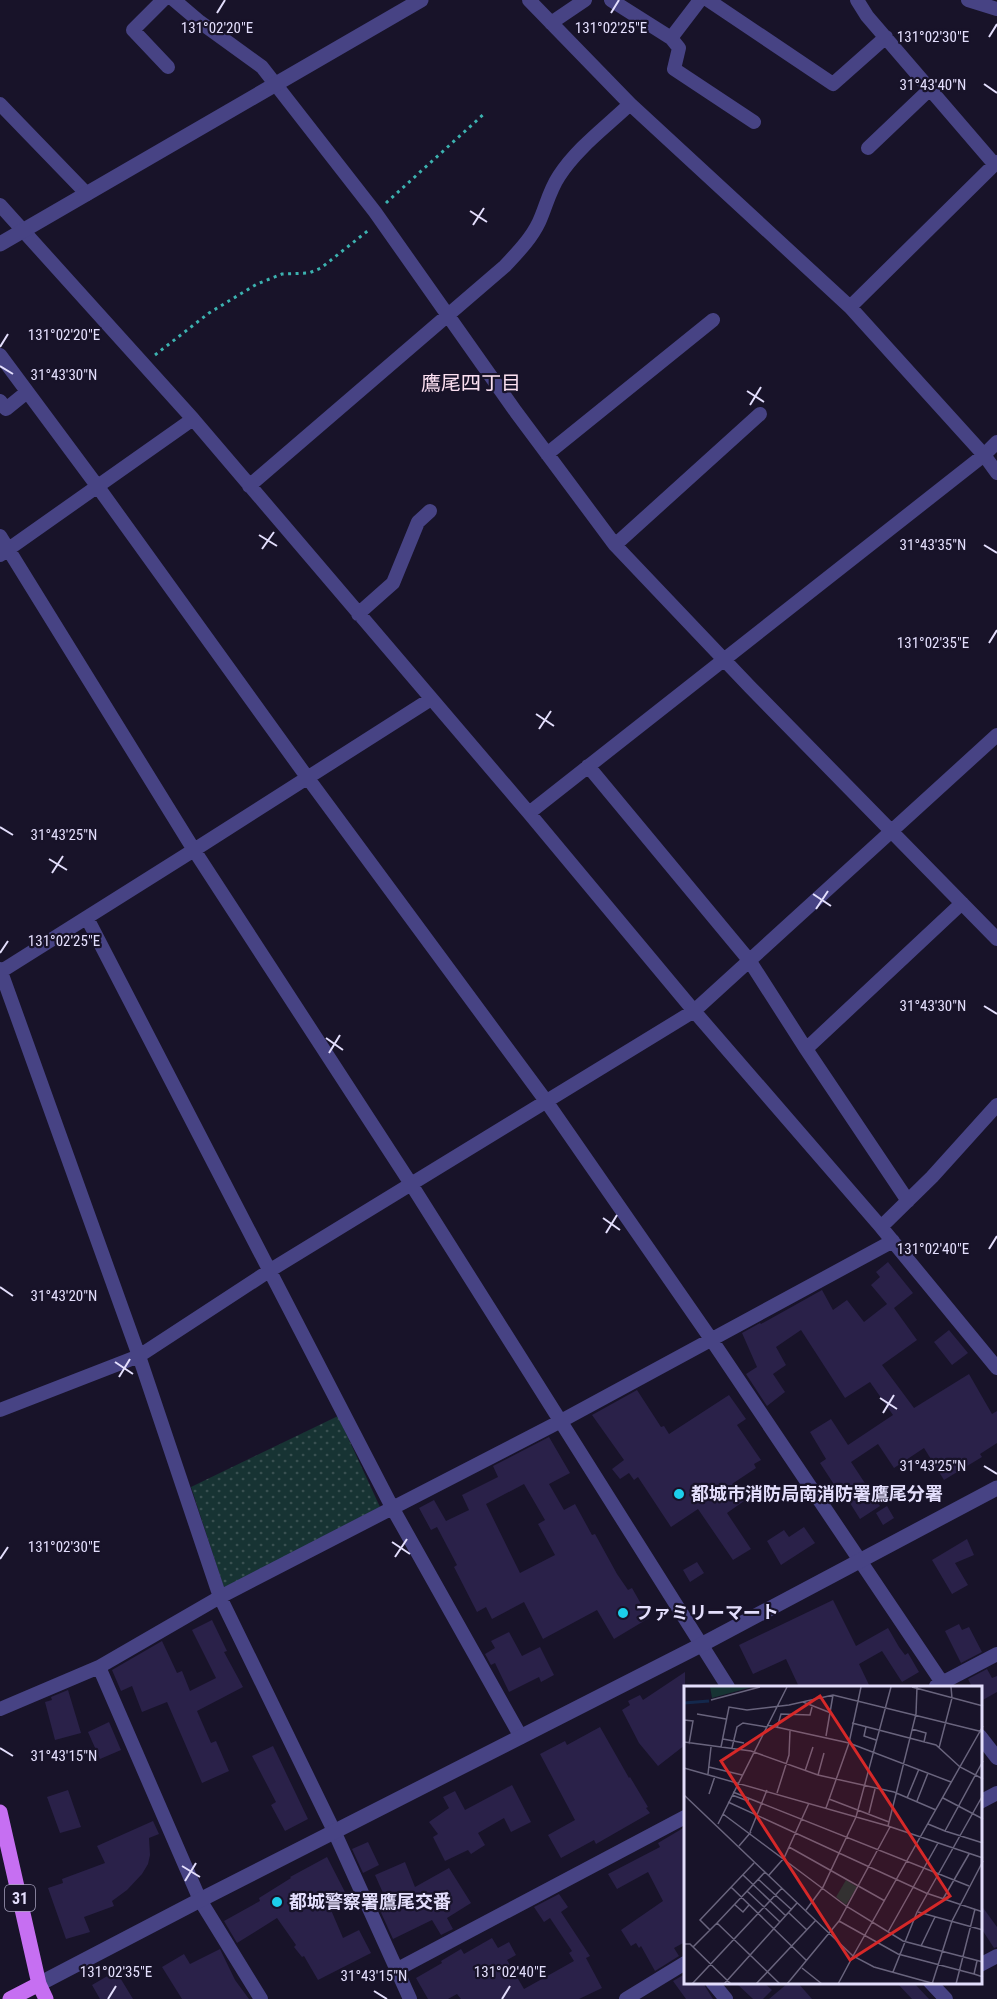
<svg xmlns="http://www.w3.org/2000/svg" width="997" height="1999" font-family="'Roboto Condensed','Noto Sans JP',sans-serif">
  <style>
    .park { fill: url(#park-dots) }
    .building { fill: #2a2149; fill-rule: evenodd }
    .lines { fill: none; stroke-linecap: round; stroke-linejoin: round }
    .path { stroke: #3cb2b0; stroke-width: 3; stroke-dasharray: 3 4.5; stroke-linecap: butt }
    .minor { stroke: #474384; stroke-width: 14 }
    .tertiary { stroke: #474384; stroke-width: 15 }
    .primary { stroke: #c66ff2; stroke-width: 15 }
    .ticks { fill: none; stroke: #e3defc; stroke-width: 2 }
    .poi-dot { fill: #1ccfeb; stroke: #181329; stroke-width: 2 }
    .labels { text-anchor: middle; stroke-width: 4.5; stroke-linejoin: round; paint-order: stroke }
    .shield { fill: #181329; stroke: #a6a1bd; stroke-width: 1.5 }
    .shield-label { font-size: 16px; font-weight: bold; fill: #e3defc }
    .poi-label { font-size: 18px; font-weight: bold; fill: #e3defc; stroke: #181329; text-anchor: start }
    .neighbourhood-label { font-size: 20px; fill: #fce0f1; stroke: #181329 }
    .inset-river { fill: none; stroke: #14284c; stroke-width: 3 }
    .inset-road { fill: none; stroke: #69647d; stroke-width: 1.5 }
    .view { fill: #d62828; fill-opacity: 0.15; stroke: #d62828; stroke-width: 3 }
    .inset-edge { fill: none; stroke: #e3defc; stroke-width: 3 }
    .ticks-label { font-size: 15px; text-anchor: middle; fill: #e3defc; stroke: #181329; stroke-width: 4.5; stroke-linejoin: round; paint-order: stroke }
  </style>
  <defs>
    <pattern id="park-dots" width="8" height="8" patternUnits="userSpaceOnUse" patternTransform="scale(1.5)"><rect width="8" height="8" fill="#173333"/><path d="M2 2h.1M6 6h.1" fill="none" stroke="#395051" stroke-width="1.8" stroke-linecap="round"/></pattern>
  </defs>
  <rect width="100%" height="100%" fill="#181329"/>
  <path class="park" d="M338,1416L380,1507L224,1588L191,1487Z"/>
  <path class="building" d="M888,1262L913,1293L894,1308L917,1340L882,1365L914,1408L969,1374L992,1414L997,1411V1443L980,1454L982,1457L944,1480L924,1448L894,1468L878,1444L851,1462L880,1506L860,1519L838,1484L835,1486L820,1463L826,1459L810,1432L831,1419L848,1445L893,1415L870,1382L845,1398L801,1330L776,1347L786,1365L773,1374L785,1392L767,1406L746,1374L757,1367L742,1333L760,1323L761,1324L822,1290L833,1310L847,1300L864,1322L887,1304L871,1285L880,1277L876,1272Z
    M949,1330L968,1353L952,1365L934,1342Z
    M637,1390L661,1427L664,1426L669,1434L729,1395L746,1419L737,1425L761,1460L754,1464L756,1468L732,1484L744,1501L727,1513L751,1549L733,1560L698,1509L671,1527L638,1477L634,1480L629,1473L620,1479L612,1469L624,1460L592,1415Z
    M549,1437L570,1473L549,1484L564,1510L575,1504L592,1535L595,1534L617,1574L628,1590L632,1588L649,1618L614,1639L597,1610L543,1639L524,1602L492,1619L486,1607L477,1612L454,1567L457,1565L437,1527L431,1530L419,1508L434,1500L446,1521L469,1510L462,1495L498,1477L493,1466ZM524,1484L545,1520L538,1524L555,1555L520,1573L486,1504Z
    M887,1506L894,1518L883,1525L876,1513Z
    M804,1527L815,1543L781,1565L767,1541L784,1530L789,1537Z
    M967,1539L974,1555L955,1563L968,1585L952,1594L932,1560Z
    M697,1562L704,1573L690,1582L683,1570Z
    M833,1600L856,1646L888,1628L899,1647L905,1655L908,1653L919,1672L902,1682L882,1651L859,1664L870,1687H799L786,1659L753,1674L739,1645Z
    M212,1620L227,1651L224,1652L243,1687L197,1711L211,1743L216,1741L229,1771L202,1783L167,1702L142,1712L132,1686L121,1691L112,1670L162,1641L177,1673L182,1671L190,1691L216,1678L192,1630Z
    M959,1624L962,1630L969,1627L982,1652L961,1663L945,1631Z
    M509,1632L522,1656L540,1647L554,1675L541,1682L539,1677L509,1692L495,1663L491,1665L485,1654L495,1648L491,1641Z
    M987,1669L992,1678L997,1676V1692L981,1701V1687H972L968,1679Z
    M685,1672V1745L658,1766L639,1743L622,1710L630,1705L628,1701L640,1695L643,1700Z
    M68,1690L81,1733L55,1740L45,1702L52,1700L51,1697Z
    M109,1722L121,1750L100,1759L88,1732Z
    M600,1727L629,1778L630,1777L648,1807L646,1808L650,1813L596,1844L594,1840L561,1858L548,1835L575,1820L540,1754L565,1741L567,1745Z
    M273,1746L308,1819L285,1831L271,1805L276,1802L252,1756Z
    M512,1785L531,1822L511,1832L504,1818L478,1833L485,1845L471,1854L468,1850L445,1861L433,1837L438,1834L429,1822L449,1808L443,1797L455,1791L465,1810Z
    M68,1790L81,1827L60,1833L47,1797Z
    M153,1821L159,1834L149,1838L150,1855L148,1864L142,1874L127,1890L112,1901L114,1906L84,1917L90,1932L66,1939L48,1888L63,1883L62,1879L105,1863L97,1846Z
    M685,1827V1942L674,1948L679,1956L655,1971L641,1946L639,1948L636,1943L631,1946L621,1930L663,1901L648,1872L617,1889L608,1874L660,1847L658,1843Z
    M368,1842L379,1865L363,1873L352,1849Z
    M327,1857L346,1894L328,1903L343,1938L359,1930L371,1953L318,1980L304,1956L302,1957L294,1947L296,1945L277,1918L237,1943L224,1921L260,1901L259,1898L291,1878L290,1877Z
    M405,1862L415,1887L449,1868L471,1903L447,1918L453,1929L441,1935L432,1920L393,1939L378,1906L387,1902L375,1875Z
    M559,1894L568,1907L561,1912L590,1956L586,1958L602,1988L579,1999H461L457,1994L448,1999H428L416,1978L442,1963L441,1961L461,1949L464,1954L492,1938L498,1948L509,1942L516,1955L507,1960L524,1989L574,1961L569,1953L572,1951L550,1918L544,1922L534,1907Z
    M981,1905L997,1927V1947L994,1948L981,1928Z
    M220,1949L235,1980L249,1999H182L162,1967L184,1954L190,1964Z
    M116,1971L133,1999H100L92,1985Z
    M685,1974V1983H703L713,1999H686L673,1981Z
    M736,1983H764L772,1990L763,1999H753Z
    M788,1983H798L812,1999H769Z
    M897,1983H914L929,1999H912Z"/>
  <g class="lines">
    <path class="path" d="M386,203L485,113
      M155,355L209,313L257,284L282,274L309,273L321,268L370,229"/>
    <path class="minor" d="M163,0L133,30L168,67
      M174,0L200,22L262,67L375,212L516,412L615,545L750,687L997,939
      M529,0L630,104L850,307L984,455L997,473
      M611,0L671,38L700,0
      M708,0L833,84L886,37
      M857,0L867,16L995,165
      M968,0L997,9
      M551,23L585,0
      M671,38L679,48L674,69L754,122
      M0,104L87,194
      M868,148L930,89
      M0,205L193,419L529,813L694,1011L881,1227L997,1368
      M850,307L997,162
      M0,355L98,487L307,777L546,1101L711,1339L945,1687
      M0,401L6,409L27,392
      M547,454L713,320
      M249,486L505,266C517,253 531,239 539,222C546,207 549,191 559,176C577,148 606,127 630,104
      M0,536L194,850L411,1184L728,1687
      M615,545L760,414
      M0,555L193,419
      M358,614L393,583L418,522L430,511
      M588,766L749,960L806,1049L908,1201
      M529,813L984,455L997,442
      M87,918L393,1509L521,1737
      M0,969L139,1356L220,1597L334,1831L410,1999
      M0,972L194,850L431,699
      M806,1049L962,903
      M881,1227L932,1177L997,1105
      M0,1410L139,1356L269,1271L694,1011L997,735
      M99,1667L200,1900L261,1999
      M936,1686L997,1654
      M0,1709L99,1667L220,1597L561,1421L893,1241
      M980,1736L997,1758
      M980,1802L997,1793
      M980,1965L997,1956
      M396,1970L685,1817
      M712,1982L726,1999
      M930,1982L946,1999
      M626,1999L685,1963"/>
    <path class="tertiary" d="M0,244L421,0
      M39,1984L200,1900L701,1645L997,1488"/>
    <path class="primary" d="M0,1812L39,1984L46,1999
      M10,1999L39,1984"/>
  </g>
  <path class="ticks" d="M217,13L225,0M611,13L619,0M989,37L997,24M984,84L997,93M470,211L487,222M473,225L484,208M0,347L8,334M0,366L13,374M747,391L764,402M750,405L761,387M259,535L277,546M984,545L997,553M262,549L274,532M989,643L997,630M536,714L554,726M539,729L551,711M0,827L13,835M49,859L67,870M52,873L63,856M813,894L831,906M816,909L828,891M0,953L8,941M984,1006L997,1014M326,1038L343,1050M329,1053L340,1035M603,1218L620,1230M606,1233L617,1215M989,1249L997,1236M0,1287L13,1296M115,1362L133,1374M119,1377L130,1359M880,1398L897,1409M883,1413L894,1395M984,1466L997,1474M392,1542L410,1554M395,1557L407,1539M0,1559L8,1547M0,1748L13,1756M182,1866L200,1877M185,1881L196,1863M374,1991L387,1999M108,1999L116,1986M502,1999L510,1986"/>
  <g class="poi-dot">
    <circle cx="679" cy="1494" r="6"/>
    <circle cx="623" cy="1613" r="6"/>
    <circle cx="277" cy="1902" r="6"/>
  </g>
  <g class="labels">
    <rect class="shield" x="5" y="1885" width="30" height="26" rx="4.5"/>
    <g class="shield-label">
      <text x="20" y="1904">31</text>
    </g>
    <g class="poi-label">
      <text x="691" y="1500">都城市消防局南消防署鷹尾分署</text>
      <text x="635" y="1619">ファミリーマート</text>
      <text x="289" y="1908">都城警察署鷹尾交番</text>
    </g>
    <g class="neighbourhood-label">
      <text x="471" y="390">鷹尾四丁目</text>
    </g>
  </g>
  <g transform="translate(684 1686)">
    <rect width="298" height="298" fill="#181329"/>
    <path d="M26,1H68L28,12ZM162,194L173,201L162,219L152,211Z" fill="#173333"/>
    <path class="inset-river" d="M0,17L25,15"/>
    <path class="inset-road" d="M228,1L299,20M27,14L76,1M119,16L147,27M13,28L42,33M0,34L9,35L5,58M168,37L252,59L276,81L299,93M83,39L165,57L267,96M182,41L180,50L192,54M93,42L97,28L126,29L128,21M228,43L242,47L240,56M142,50L149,9M39,53L60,57M0,56L67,65L134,89L210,106L252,124M37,61L45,21L63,24L105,19L149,9L299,46M48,62L53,41L59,37L83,41M255,62L268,12L267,1M299,75L261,145L299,157M25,81L58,89M0,82L204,140L299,172M121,85L129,61M24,88L27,61M134,89L140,67M49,106L285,200M93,107L105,69L106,45M25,108L31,90M0,109L169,270L190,281L251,298M48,109L64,115L65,112M223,112L235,83M259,112L299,133M145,113L205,136M233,115L244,87M44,116L242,207L299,226M142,122L165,57L177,1M185,127L191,103M39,128L162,220L219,255L299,276M34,138L103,1M244,138L261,145M204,140L232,28L233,1M66,146L83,104M55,160L67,146M105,161L201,215M59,189L102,230M85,189L100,172L125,117M74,193L108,224M47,201L123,275M63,205L96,236M259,213L285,168M50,218L59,226L65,219M122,224L139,201L172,131L207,1M234,226L299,244M105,227L123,244M155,235L214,268L290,288M33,237L81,186M26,244L16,234L70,177M204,246L254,157M0,258H6L47,298M237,260L251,231M9,261L33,237L96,298M169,270L299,40M293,275L290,288L299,291M118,282L138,298M209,286L233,226L299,109M8,298L98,202M40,298L113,217M72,298L132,234M103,298L155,235L206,141M154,298L169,270M248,298L268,235L299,175M272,298L291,223"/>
    <path class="view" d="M136,10L266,210L166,274L37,75Z"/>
    <rect width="298" height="298" class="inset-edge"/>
  </g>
  <g class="ticks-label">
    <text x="217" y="33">131°02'20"E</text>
    <text x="611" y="33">131°02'25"E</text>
    <text x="933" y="42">131°02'30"E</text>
    <text x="933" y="90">31°43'40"N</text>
    <text x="64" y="340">131°02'20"E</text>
    <text x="64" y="380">31°43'30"N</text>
    <text x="933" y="550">31°43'35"N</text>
    <text x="933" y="648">131°02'35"E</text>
    <text x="64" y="840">31°43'25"N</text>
    <text x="64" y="946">131°02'25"E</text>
    <text x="933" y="1011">31°43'30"N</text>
    <text x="933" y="1254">131°02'40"E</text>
    <text x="64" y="1301">31°43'20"N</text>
    <text x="933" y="1471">31°43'25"N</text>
    <text x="64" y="1552">131°02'30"E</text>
    <text x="64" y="1761">31°43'15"N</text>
    <text x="116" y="1977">131°02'35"E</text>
    <text x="510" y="1977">131°02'40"E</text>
    <text x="374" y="1981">31°43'15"N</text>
  </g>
</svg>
